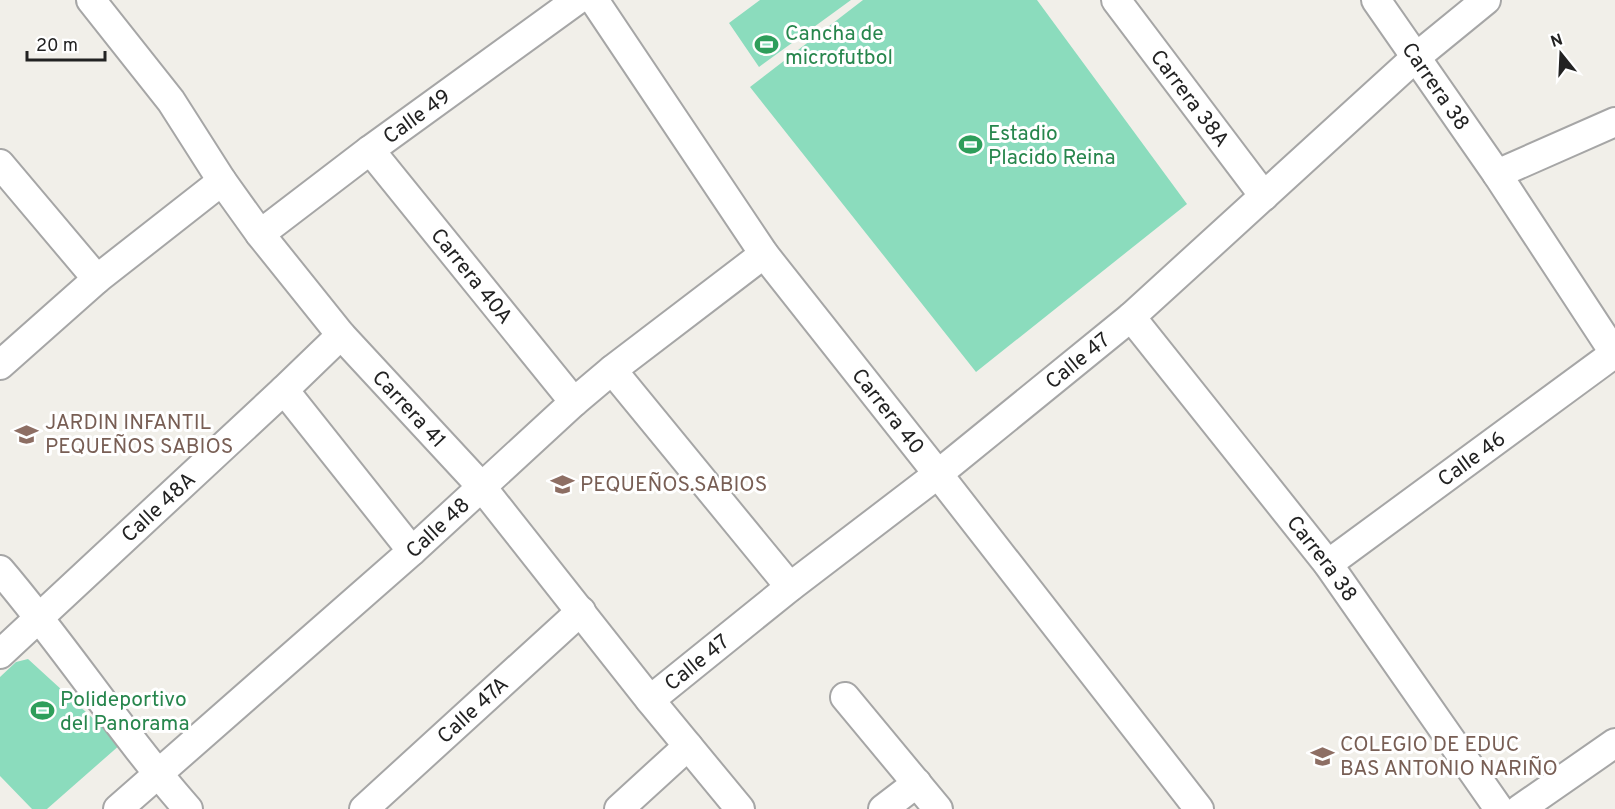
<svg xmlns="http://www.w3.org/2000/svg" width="1615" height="809" font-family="Overpass,sans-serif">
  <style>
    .pitch { fill: #8bdcbd }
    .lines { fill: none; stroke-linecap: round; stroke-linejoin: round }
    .minor-casing { stroke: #a6a6a6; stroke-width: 32 }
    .minor { stroke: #fff; stroke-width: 28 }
    .labels { text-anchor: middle; stroke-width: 6; stroke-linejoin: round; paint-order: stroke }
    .leisure-label { font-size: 21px; fill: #27864d; stroke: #fff; text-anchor: start }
    .street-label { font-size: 21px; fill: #222; stroke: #fff }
    .education-label { font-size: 21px; fill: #785e54; stroke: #fff; text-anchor: start }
  </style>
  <rect width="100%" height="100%" fill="#f1efe9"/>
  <path class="pitch" d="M760,0H851L759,67L729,23Z
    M863,0H1037L1187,204L976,372L750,87Z
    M28,659L121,744L47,809H32L0,776V677L16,662Z"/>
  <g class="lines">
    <defs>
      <g id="minor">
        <path id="s1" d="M91,0L171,101L222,181L260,234L341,335L481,486L650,700L740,809"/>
        <path id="s2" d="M594,0L764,254L938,474L1199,809"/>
        <path id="s3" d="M1116,0L1264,196"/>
        <path id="s4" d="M1376,0L1497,174L1615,354"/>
        <path id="s5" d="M370,150L574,402"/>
        <path d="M0,164L97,279"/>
        <path d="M1497,174L1615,122"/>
        <path id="s6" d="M260,234L370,150L577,0"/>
        <path id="s7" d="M1131,317L1328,564L1499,809"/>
        <path d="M0,365L97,279L222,181"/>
        <path d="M612,370L790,587"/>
        <path d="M284,390L412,551"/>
        <path id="s8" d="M1328,564L1615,353"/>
        <path d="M0,570C66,647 121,733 188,809"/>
        <path id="s9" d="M0,654L284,390L341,335"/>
        <path d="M845,697L938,809"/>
        <path id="s10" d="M650,700L790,587L938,474L1131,317L1415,58L1486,0"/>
        <path id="s11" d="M118,809L412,551L574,402L612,370L764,254"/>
        <path id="s12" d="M364,809L581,611"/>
        <path d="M619,809L688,746"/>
        <path d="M883,809L917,783"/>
        <path d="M1520,809L1615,743"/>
      </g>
    </defs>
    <use href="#minor" class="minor-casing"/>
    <use href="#minor" class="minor"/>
  </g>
  <defs>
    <symbol id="stadium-bare" viewBox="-9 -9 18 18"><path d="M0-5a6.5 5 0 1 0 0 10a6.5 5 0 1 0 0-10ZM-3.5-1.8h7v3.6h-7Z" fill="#2e9e5b" stroke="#fff" stroke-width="2.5" paint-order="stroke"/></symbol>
    <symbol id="school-bare" viewBox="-9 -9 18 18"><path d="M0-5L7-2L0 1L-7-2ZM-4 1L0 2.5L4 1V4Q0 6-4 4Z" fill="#8d6e63" stroke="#fff" stroke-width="2.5" paint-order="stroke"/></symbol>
  </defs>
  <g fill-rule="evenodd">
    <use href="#stadium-bare" x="750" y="28" width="33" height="33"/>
    <use href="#stadium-bare" x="954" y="128" width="33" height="33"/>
    <use href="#school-bare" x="10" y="418" width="33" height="33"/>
    <use href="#school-bare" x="546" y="468" width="33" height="33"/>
    <use href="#stadium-bare" x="26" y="694" width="33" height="33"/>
    <use href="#school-bare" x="1306" y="740" width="33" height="33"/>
  </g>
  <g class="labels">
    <g class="leisure-label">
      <text x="785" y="40">Cancha de<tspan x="785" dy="24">microfutbol</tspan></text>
      <text x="988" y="140">Estadio<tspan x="988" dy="24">Placido Reina</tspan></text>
      <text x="60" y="706">Polideportivo<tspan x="60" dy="24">del Panorama</tspan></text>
    </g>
    <g class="street-label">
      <text dy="7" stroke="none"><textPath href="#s4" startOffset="105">Carrera 38</textPath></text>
      <text dy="7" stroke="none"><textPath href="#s3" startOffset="123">Carrera 38A</textPath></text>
      <text dy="7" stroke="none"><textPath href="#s6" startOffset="196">Calle 49</textPath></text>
      <text dy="7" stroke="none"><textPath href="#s5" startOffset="162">Carrera 40A</textPath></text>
      <text dy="7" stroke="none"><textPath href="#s10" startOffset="546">Calle 47</textPath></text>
      <text dy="7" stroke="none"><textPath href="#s1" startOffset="519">Carrera 41</textPath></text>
      <text dy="7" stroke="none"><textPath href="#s2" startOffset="506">Carrera 40</textPath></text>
      <text dy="7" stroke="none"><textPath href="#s8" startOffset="178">Calle 46</textPath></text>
      <text dy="7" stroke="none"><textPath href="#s9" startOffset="216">Calle 48A</textPath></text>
      <text dy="7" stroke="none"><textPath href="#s11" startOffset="426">Calle 48</textPath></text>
      <text dy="7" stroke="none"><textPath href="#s7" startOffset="308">Carrera 38</textPath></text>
      <text dy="7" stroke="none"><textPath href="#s10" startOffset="60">Calle 47</textPath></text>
      <text dy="7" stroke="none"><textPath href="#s12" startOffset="147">Calle 47A</textPath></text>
    </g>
    <g class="education-label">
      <text x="45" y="429">JARDIN INFANTIL<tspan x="45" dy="24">PEQUEÑOS SABIOS</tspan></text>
      <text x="580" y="491">PEQUEÑOS.SABIOS</text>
      <text x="1340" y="751">COLEGIO DE EDUC<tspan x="1340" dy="24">BAS ANTONIO NARIÑO</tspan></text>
    </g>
  </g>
  <g transform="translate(1561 54) rotate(342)" stroke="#ffffff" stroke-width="4.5" paint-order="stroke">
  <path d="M0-4.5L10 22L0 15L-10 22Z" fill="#222222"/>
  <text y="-9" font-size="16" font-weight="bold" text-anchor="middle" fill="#222222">N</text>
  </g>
  <path d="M27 51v9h78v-9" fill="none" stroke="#222222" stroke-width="3"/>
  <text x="36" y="51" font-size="18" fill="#222222" stroke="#ffffff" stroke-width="4.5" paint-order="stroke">20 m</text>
</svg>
